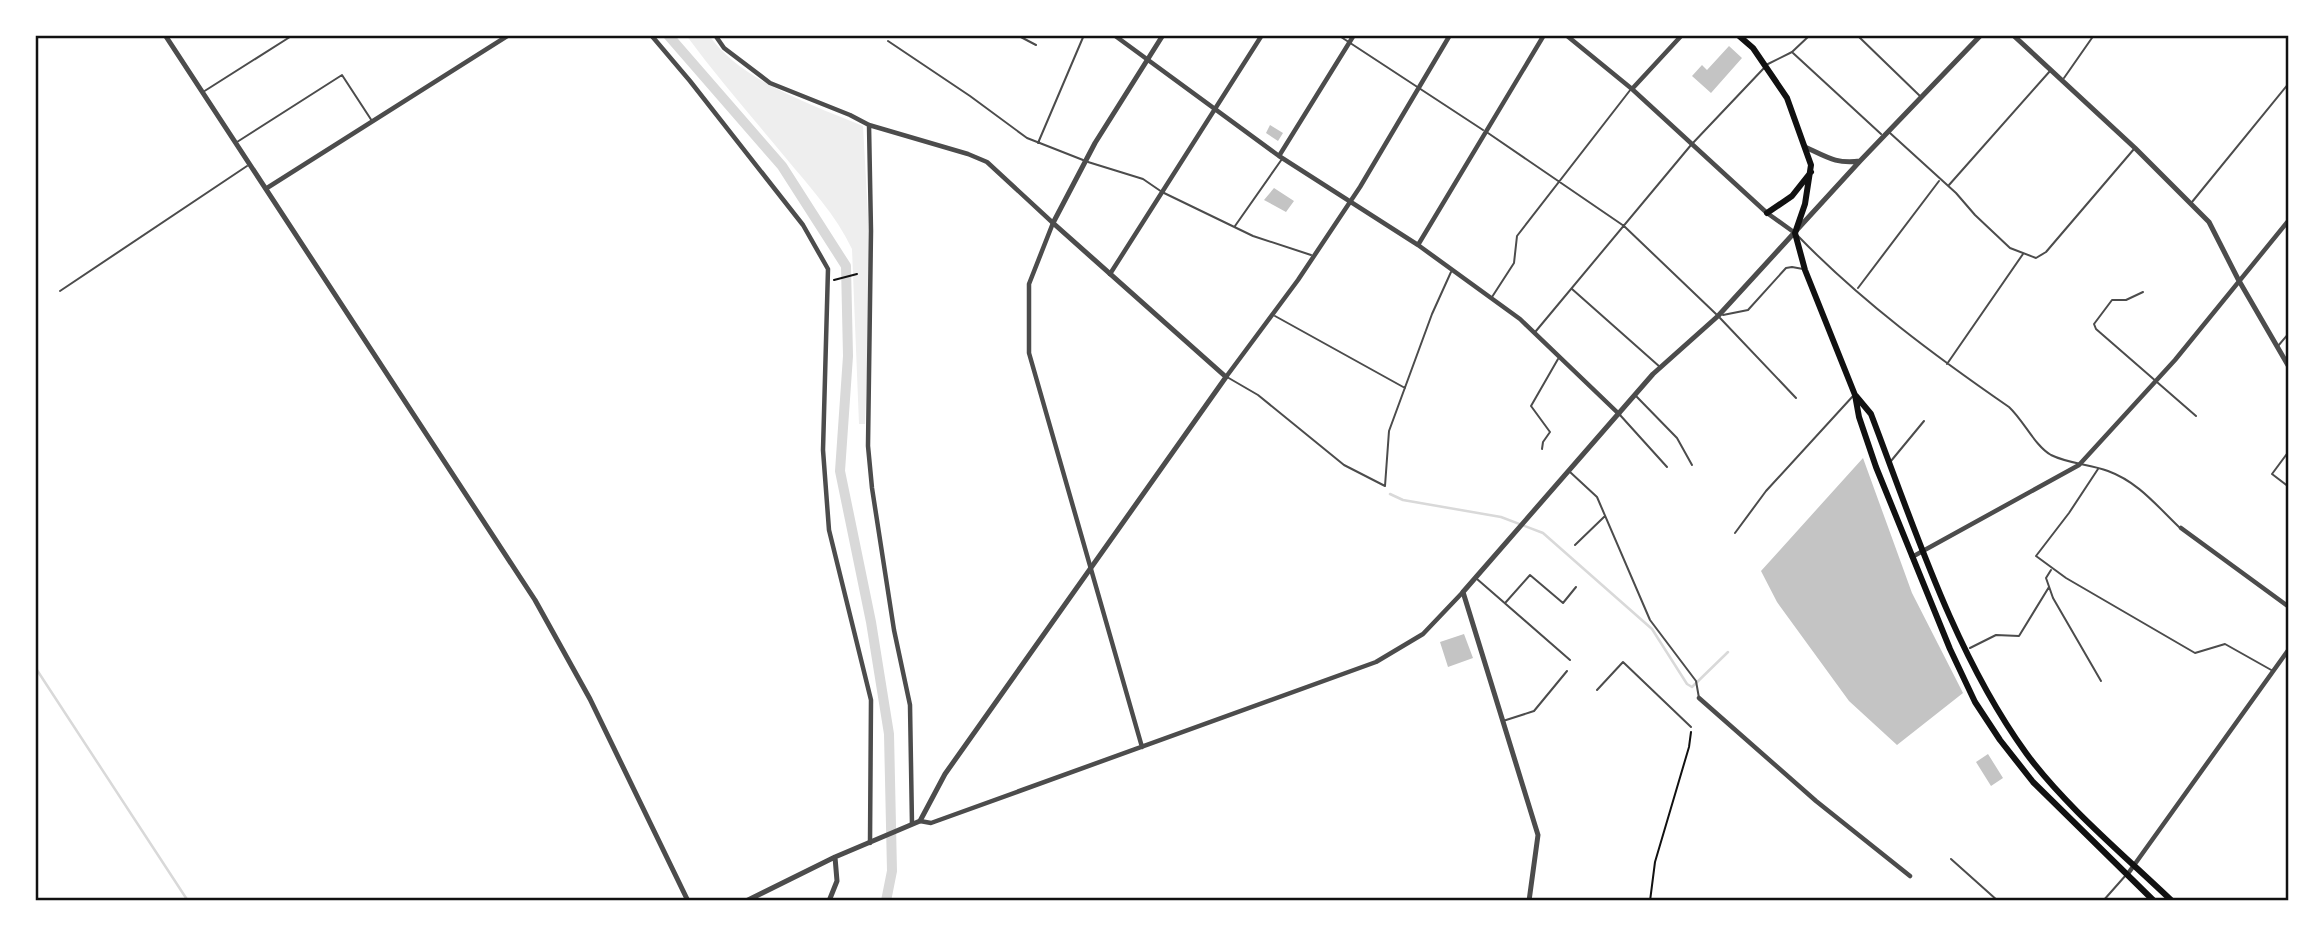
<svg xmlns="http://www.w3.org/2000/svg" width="2324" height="936" font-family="Georgia,serif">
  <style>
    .green { fill: #eee }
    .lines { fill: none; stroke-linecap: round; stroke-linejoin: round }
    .stream { stroke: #d9d9d9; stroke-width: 2.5 }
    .canal { stroke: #d9d9d9; stroke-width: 10 }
    .building { fill: #c4c4c4 }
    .path { stroke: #111; stroke-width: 2 }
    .service { stroke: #4c4c4c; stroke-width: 2 }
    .minor { stroke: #4c4c4c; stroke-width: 4.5 }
    .tertiary { stroke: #4c4c4c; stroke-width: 5 }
    .secondary { stroke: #111; stroke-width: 6 }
    .neatline { fill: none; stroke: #111; stroke-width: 2.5 }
  </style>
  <rect width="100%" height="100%" fill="#fff"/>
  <path class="green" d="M686,35H709C740,81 813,105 863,126L871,270L865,424H859L852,249C836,215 809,186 785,157C752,117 717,77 686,35Z"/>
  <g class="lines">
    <path class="stream" d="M1390,494L1403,500L1501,517L1543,533L1652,629L1687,684L1692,687L1728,652
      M35,667L188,901"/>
    <path class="canal" d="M668,35L782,166L846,266L848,356L840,471L871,622L889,734L892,871L886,901"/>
  </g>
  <path class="building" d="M1729,46L1742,58L1711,93L1692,76L1702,65L1707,70Z
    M1270,125L1283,133L1278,141L1266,133Z
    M1274,188L1294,201L1286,212L1264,200Z
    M1863,458L1912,593L1963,693L1897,745L1849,701L1777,602L1761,571Z
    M1464,634L1473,658L1448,667L1440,642Z
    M1988,754L2003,778L1991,786L1976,762Z"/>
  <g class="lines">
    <path class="path" d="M834,280L857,274
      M1650,901L1655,862L1689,747L1691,732"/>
    <path class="service" d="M1017,35L1036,45
      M1338,35L1483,130
      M1857,35L1921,97
      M888,41L970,96L1027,138L1083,160
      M1793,53L1881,134
      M1768,64L1792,52L1810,35
      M2064,78L2094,35
      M203,92L293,35
      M1488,133L1624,226L1716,314
      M1890,133L1956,193L1975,215L2010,248L2036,258L2046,252L2134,149
      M237,142L342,75L372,121
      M1038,143L1084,35
      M1088,162L1143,179L1162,192L1253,236L1311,255
      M1949,185L2050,71
      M2192,202L2289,83
      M1235,226L1282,159
      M1798,236C1861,301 1935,356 2009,407C2024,421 2035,446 2051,455C2069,464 2090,464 2108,471C2138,482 2156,505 2179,527
      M1858,288L1939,181
      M1572,289L1660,367
      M60,291L247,166
      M2143,292L2126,300H2112L2094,324L2096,329L2196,416
      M1492,297L1514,263L1517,236L1631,89
      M1723,315L1748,310L1786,268L1792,267L1803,269
      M1275,316L1405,388
      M1720,318L1796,398
      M1536,331L1691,145L1764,68
      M2278,346L2289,333
      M1947,364L2023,254
      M1227,377L1258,395L1344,465L1385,486L1389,431L1432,314L1451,272
      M1636,396L1677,438L1692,465
      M1620,415L1667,467
      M1542,449L1543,442L1550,432L1531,406L1558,359
      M2289,451L2272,474L2289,487
      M1891,461L1924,421
      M2098,469L2069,513L2036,556L2066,578L2195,653L2225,644L2273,671
      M1570,472L1597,497L1650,620L1696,681L1699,698
      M1735,533L1766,491L1853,396
      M1575,545L1605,516
      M2051,570L2046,578L2053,598L2101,681
      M1477,579L1570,660
      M1506,602L1530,575L1563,603L1576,587
      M1970,648L1996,635L2019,636L2049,587
      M1597,690L1623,662L1691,727
      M1503,721L1534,711L1567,671
      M1951,859L1998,901
      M2103,901L2126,875"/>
    <path class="minor" d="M651,35L690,81L803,225L828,269L823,450L829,530L871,700L870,843
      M715,35L724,48L770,83L850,115L869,125L968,154L987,162L1053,223L1029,284V353L1142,747
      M1114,35L1279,156L1418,245L1520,319L1619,414
      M1566,35L1632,89L1767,213L1795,233
      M1632,89L1682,35
      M869,125L871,231L868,446L872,488L894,630L910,705L912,824
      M1279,156L1354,35
      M267,188L509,35
      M1418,245L1544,35
      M1110,274L1262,35
      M1226,377L1298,280L1360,187L1450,35
      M2181,528L2289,607
      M1912,557L2079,465L2175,360L2289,220
      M1699,698L1816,801L1910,876
      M920,821L931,823L1376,662L1423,634L1463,592
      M2127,875L2289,649"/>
    <path class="tertiary" d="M165,35L535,600L590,699L688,901
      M2013,35L2135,148L2209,222L2238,279L2289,367
      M1805,147C1827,157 1835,164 1860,161
      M746,901L835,857L920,821L945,774L1226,377L1053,223L1095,143L1163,35
      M829,901L837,881L835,857
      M1529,901L1538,835L1463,592L1653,374L1718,316L1860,161L1981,35"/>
    <path class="secondary" d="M1738,35L1753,48L1787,98L1811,165L1805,204L1795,233L1805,270L1855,395L1859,417L1876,467L1950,649L1975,702L2000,740L2033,782L2154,901
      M1767,213L1792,196L1811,172
      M1856,396L1871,414C1914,527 1955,655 2026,753C2064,805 2125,856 2172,901"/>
  </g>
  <rect width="2324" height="936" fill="none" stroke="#ffffff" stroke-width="74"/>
  <rect x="37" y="37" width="2250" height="862" class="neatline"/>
</svg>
